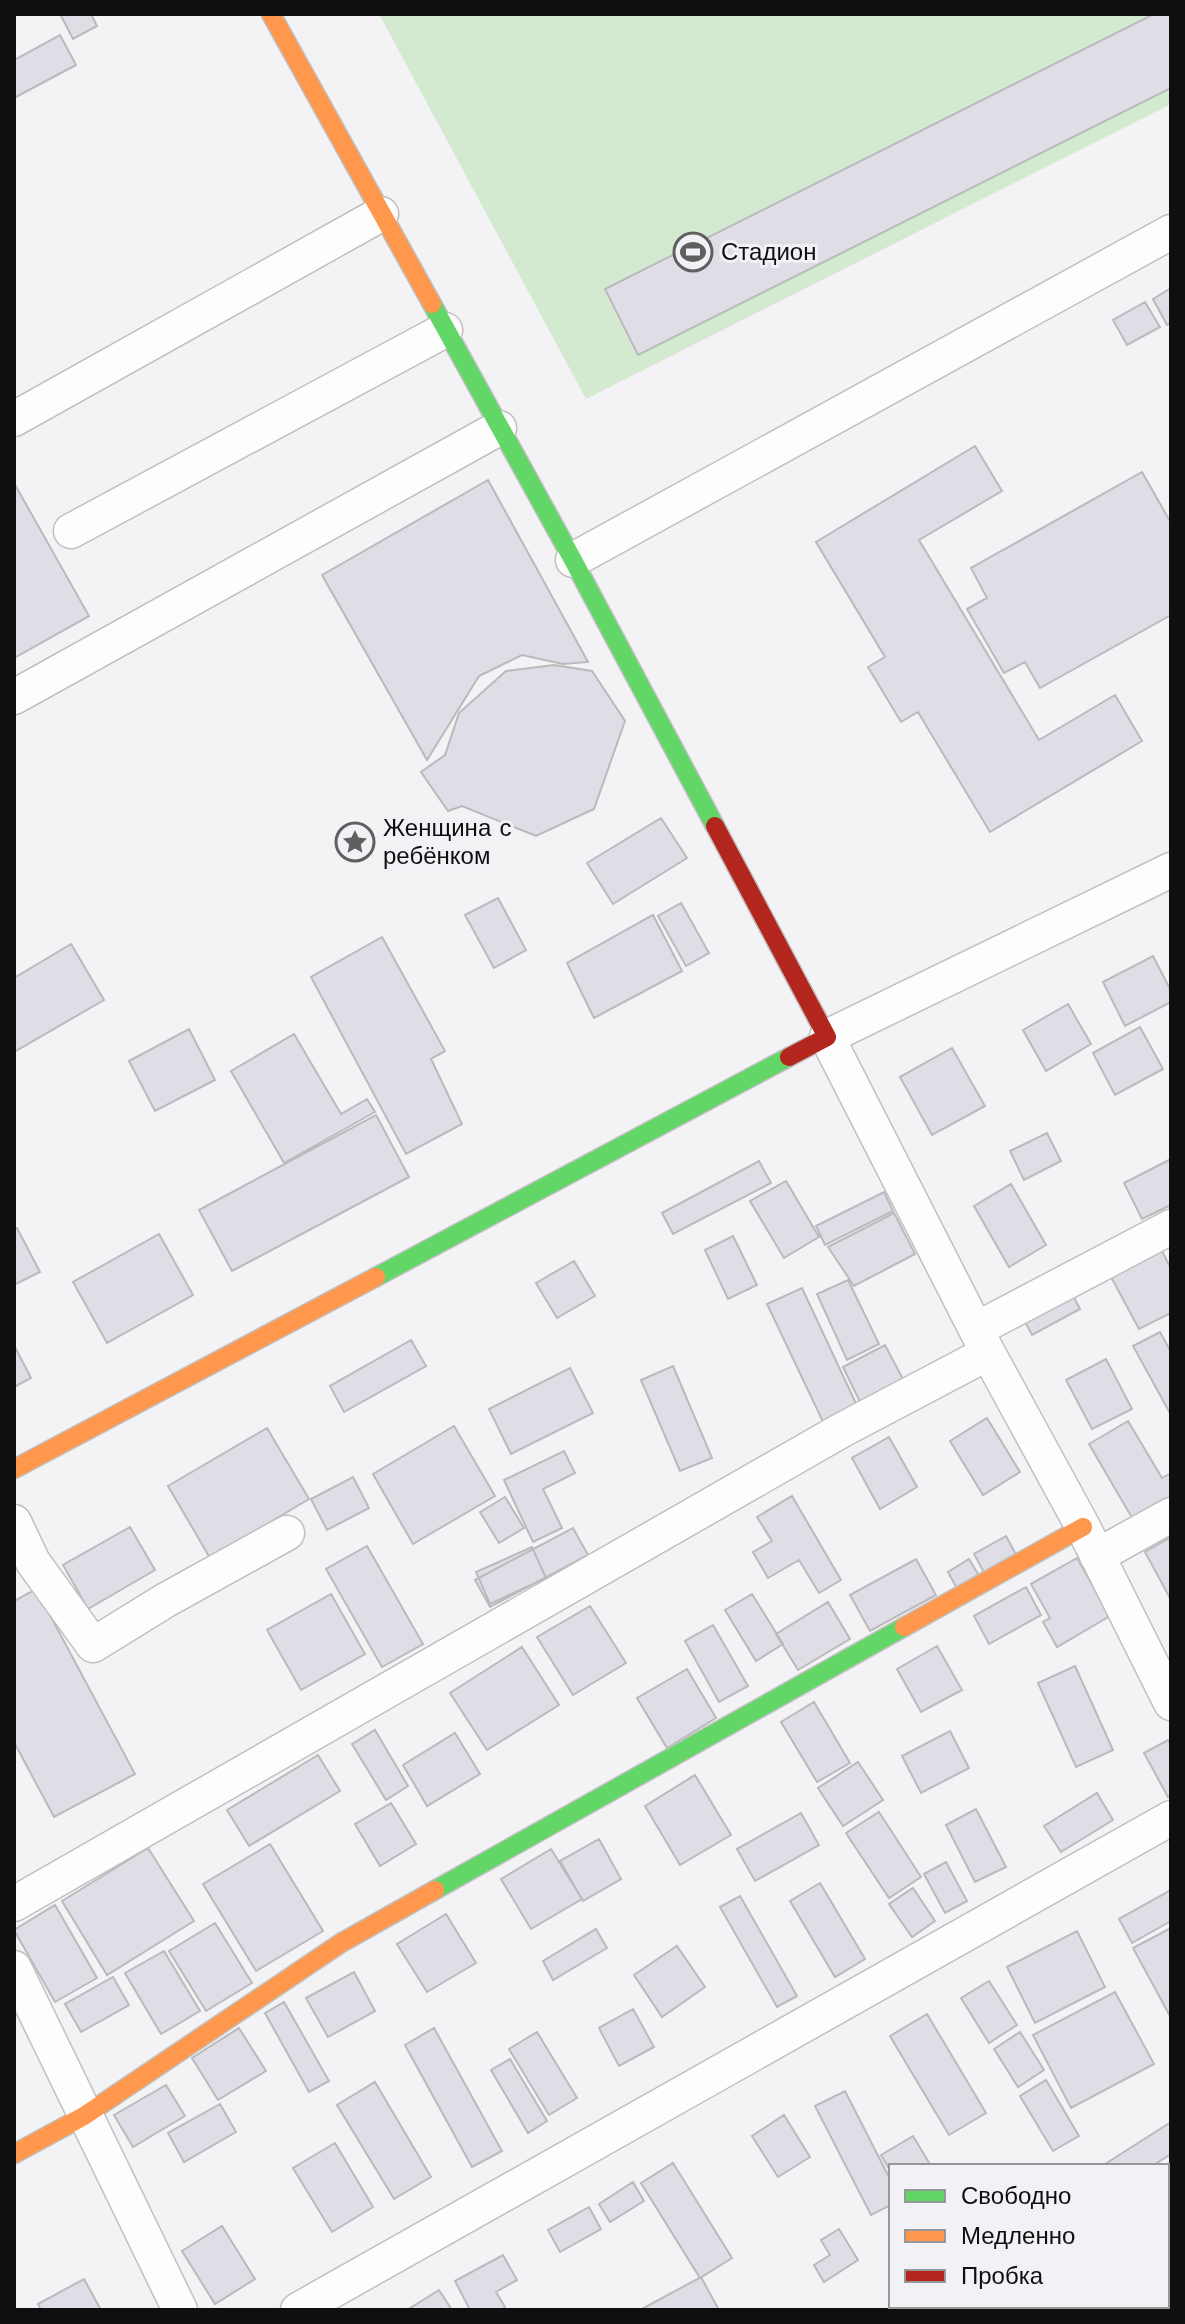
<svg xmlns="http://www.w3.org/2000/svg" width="1185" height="2324" font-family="'Work Sans',sans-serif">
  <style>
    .green { fill: #d3ead1 }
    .building { fill: #dfdee7; stroke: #bababc; stroke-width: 2 }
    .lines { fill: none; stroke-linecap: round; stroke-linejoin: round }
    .street-casing { stroke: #c0c0c1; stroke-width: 37 }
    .fast-casing { stroke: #c0c0c1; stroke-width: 21 }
    .slow-casing { stroke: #c0c0c1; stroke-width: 21 }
    .jam-casing { stroke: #c0c0c1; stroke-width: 21 }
    .street { stroke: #fdfdfe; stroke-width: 34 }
    .fast { stroke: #63d668; stroke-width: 18 }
    .slow { stroke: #ff974d; stroke-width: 18 }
    .jam { stroke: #b3261e; stroke-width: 18 }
    .labels { text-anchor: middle; stroke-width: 6; stroke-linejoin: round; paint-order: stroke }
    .poi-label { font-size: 24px; fill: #0f0f10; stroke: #f2f2f6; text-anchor: start }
  </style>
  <rect width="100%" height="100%" fill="#f3f3f5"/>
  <path class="green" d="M379,14H1171V104L586,399Z"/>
  <path class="building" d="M60,14H91L97,26L73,39Z
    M1154,14H1171V88L638,355L605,289Z
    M60,35L76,65L14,98V60Z
    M1171,288V323L1167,325L1153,299Z
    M1145,302L1160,327L1127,345L1113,320Z
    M975,446L1002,491L919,540L1039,740L1115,695L1142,741L990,832L918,712L901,722L868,667L885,657L816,542Z
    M1142,472L1171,523V615L1040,688L1025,662L1004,673L967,609L987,598L971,568Z
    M488,480L588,662L563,664L522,655L479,676L427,760L322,575Z
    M14,483L89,616L14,658Z
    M554,665L592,671L625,721L594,809L536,836L462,806L448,811L421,772L445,755L459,713L506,671Z
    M661,818L687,858L613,904L587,863Z
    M498,898L526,950L494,968L465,915Z
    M681,903L709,953L686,966L658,916Z
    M653,915L682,971L594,1018L567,963Z
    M382,937L445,1051L431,1059L462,1124L406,1154L311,977Z
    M71,944L104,1000L14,1052V978Z
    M1153,956L1171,991V1002L1125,1026L1103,982Z
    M1068,1004L1091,1044L1046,1071L1023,1030Z
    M1140,1027L1163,1069L1115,1095L1093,1053Z
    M189,1029L215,1080L155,1111L129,1061Z
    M294,1034L341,1114L367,1099L375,1112L284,1163L231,1071Z
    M952,1048L985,1106L932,1135L900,1077Z
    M376,1115L409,1177L232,1271L199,1210Z
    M1047,1133L1061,1161L1024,1180L1010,1151Z
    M1171,1159V1205L1142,1219L1124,1183Z
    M759,1161L771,1183L673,1234L662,1213Z
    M786,1181L819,1237L784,1258L750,1201Z
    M1011,1184L1046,1245L1009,1267L974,1206Z
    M884,1192L893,1211L825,1245L816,1226Z
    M894,1213L915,1254L854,1286L828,1247Z
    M17,1228L40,1272L14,1285V1229Z
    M159,1234L193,1295L107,1343L73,1282Z
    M733,1236L757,1285L728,1299L705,1250Z
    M1162,1251L1171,1269V1313L1139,1329L1111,1277Z
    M574,1261L595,1296L557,1318L536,1283Z
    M848,1280L879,1344L847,1360L817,1294Z
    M1068,1286L1080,1309L1032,1335L1020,1312Z
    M802,1288L859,1410L825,1426L767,1304Z
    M1160,1332L1171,1352V1415L1133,1346Z
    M411,1340L426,1366L344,1412L330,1386Z
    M14,1345L31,1378L14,1387Z
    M885,1345L905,1383L862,1406L843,1367Z
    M1106,1359L1132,1409L1092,1429L1066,1380Z
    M673,1366L712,1458L680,1471L641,1380Z
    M570,1368L593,1413L511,1454L489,1409Z
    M987,1418L1020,1472L983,1495L950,1441Z
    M1128,1421L1162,1478L1171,1473V1502L1135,1523L1089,1444Z
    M454,1426L495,1496L413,1544L373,1474Z
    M267,1428L309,1499L210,1558L168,1486Z
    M889,1437L917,1487L880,1509L852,1458Z
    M564,1451L575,1473L543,1489L562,1528L533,1542L504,1480Z
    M353,1477L369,1508L327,1530L311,1499Z
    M792,1496L841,1580L819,1593L799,1560L768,1578L753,1552L772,1541L757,1517Z
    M505,1497L524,1528L499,1543L480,1512Z
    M130,1527L155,1570L88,1609L63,1565Z
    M573,1528L588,1555L490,1607L475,1580Z
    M1006,1536L1019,1560L987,1578L974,1554Z
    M1171,1537V1600L1145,1552Z
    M367,1546L423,1644L382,1667L326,1569Z
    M532,1547L546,1578L490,1604L476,1572Z
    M1077,1558L1110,1616L1057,1647L1043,1622L1050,1618L1031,1584Z
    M916,1559L936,1595L870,1631L850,1595Z
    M969,1559L981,1579L959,1592L948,1572Z
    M1026,1587L1041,1615L989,1644L974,1616Z
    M36,1589L135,1774L54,1817L14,1742V1601Z
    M331,1594L365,1654L301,1690L267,1630Z
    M752,1594L783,1644L756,1661L725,1610Z
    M828,1602L850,1639L798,1670L776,1634Z
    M590,1606L626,1663L573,1695L537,1637Z
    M713,1625L748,1686L719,1702L685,1641Z
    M937,1646L962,1690L921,1712L897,1669Z
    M522,1647L559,1705L487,1750L450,1693Z
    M1075,1666L1113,1750L1076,1767L1038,1683Z
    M687,1669L716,1718L667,1748L637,1698Z
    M814,1702L850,1763L817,1782L781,1722Z
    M375,1730L408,1786L386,1800L352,1744Z
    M950,1731L969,1768L921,1793L902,1756Z
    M455,1733L480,1774L427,1806L403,1765Z
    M1168,1740L1171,1745V1795L1168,1797L1144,1753Z
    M318,1755L340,1791L249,1846L227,1810Z
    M858,1762L883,1800L843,1826L818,1788Z
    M695,1775L731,1835L680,1865L645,1806Z
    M1097,1793L1113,1820L1061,1852L1044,1826Z
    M391,1803L416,1844L380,1866L355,1824Z
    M976,1809L1006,1867L975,1882L946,1825Z
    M879,1812L921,1877L889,1898L846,1833Z
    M801,1813L819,1845L755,1881L737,1849Z
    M599,1839L621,1879L583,1901L560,1861Z
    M270,1844L323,1931L256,1971L203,1884Z
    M148,1848L194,1921L107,1975L62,1901Z
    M551,1849L582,1899L531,1929L501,1879Z
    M946,1862L967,1901L945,1913L924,1874Z
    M820,1883L865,1959L835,1977L790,1901Z
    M913,1888L935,1921L912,1937L889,1904Z
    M1171,1890V1921L1132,1943L1119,1919Z
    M740,1896L797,1996L777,2007L720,1907Z
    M55,1905L97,1978L55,2002L14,1930Z
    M446,1914L476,1963L427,1992L397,1944Z
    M215,1923L252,1983L206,2011L169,1951Z
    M1171,1928V2018L1133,1948Z
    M596,1929L607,1948L553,1980L543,1961Z
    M1077,1931L1105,1987L1035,2023L1007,1967Z
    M677,1946L705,1987L662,2017L634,1975Z
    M164,1951L200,2011L161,2034L125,1973Z
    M354,1972L375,2011L328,2037L306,1998Z
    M113,1977L129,2005L81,2032L65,2004Z
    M989,1981L1017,2025L989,2043L961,1998Z
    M1115,1992L1154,2064L1071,2108L1033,2035Z
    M284,2002L329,2081L309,2092L265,2013Z
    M633,2009L654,2047L619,2066L599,2028Z
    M927,2014L986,2113L949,2135L890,2036Z
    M239,2028L266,2071L218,2100L192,2058Z
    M434,2028L502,2151L472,2167L405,2045Z
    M537,2032L577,2098L549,2115L509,2049Z
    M1020,2032L1044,2070L1018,2087L994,2049Z
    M510,2059L547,2121L528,2133L491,2070Z
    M1046,2080L1079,2136L1053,2151L1020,2096Z
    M375,2082L431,2177L394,2199L337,2105Z
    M166,2085L185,2116L133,2147L114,2115Z
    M845,2091L891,2181V2205L871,2215L815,2106Z
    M220,2104L236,2132L184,2162L168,2133Z
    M784,2115L810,2157L778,2177L752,2136Z
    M1171,2122V2154L1152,2166H1102Z
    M913,2136L931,2166H891V2172L881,2155Z
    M335,2143L373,2207L332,2232L293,2168Z
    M673,2163L732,2258L700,2278L641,2183Z
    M1171,2164V2194L1167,2197V2166Z
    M633,2182L644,2201L610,2222L599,2204Z
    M589,2207L601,2229L560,2252L548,2230Z
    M222,2226L255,2279L215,2304L182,2251Z
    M839,2229L858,2260L824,2282L814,2265L830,2255L821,2240Z
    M503,2255L517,2280L496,2292L505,2307L501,2310H470L455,2281Z
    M701,2277L719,2310H640Z
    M84,2279L101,2310H41L38,2304Z
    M439,2290L452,2310H407Z"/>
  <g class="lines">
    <defs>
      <path id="street" d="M14,419L381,214
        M71,531L445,330
        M573,560L1171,232
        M14,697L499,428
        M1171,870L827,1037L988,1353L1083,1527L1171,1703
        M977,1329L1171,1227
        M14,1522L33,1562L93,1645L166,1600L287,1533
        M1097,1556L1171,1515
        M14,1904L842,1430L988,1353
        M14,1968L180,2310
        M298,2310L1171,1818"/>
      <path id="fast" d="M432,304L573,560L715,826
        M376,1277L789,1057
        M435,1890L904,1627"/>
      <path id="slow" d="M271,14L432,304
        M14,1469L376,1277
        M904,1627L1083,1527
        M14,2154L84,2116L341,1943L435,1890"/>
      <path id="jam" d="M715,826L827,1037L789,1057"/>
    </defs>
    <use href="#street" class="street-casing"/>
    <use href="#fast" class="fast-casing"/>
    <use href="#slow" class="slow-casing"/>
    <use href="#jam" class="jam-casing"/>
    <use href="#street" class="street"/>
    <use href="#fast" class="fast"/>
    <use href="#slow" class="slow"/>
    <use href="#jam" class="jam"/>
  </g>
  <defs>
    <symbol id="stadium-ring" viewBox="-11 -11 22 22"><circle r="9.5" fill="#f2f2f6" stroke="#5f5f60" stroke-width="1.5"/><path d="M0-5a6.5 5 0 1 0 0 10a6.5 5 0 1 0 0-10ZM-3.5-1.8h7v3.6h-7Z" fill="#5f5f60"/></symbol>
    <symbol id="sight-ring" viewBox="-11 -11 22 22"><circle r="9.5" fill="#f2f2f6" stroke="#5f5f60" stroke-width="1.5"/><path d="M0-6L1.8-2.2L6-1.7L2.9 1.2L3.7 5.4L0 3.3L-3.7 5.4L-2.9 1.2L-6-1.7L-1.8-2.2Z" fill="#5f5f60"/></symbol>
  </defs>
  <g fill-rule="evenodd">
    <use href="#stadium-ring" x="671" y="230" width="44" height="44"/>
    <use href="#sight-ring" x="333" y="820" width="44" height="44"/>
  </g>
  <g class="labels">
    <g class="poi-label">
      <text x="721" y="260">Стадион</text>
      <text x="383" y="836">Женщина с<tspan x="383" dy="28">ребёнком</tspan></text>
    </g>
  </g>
  <rect width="1185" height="2324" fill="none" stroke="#0f0f10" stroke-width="32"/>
  <rect x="889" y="2164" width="280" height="144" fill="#f2f2f6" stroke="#97979a" stroke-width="2"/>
  <rect x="905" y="2190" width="40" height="12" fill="#63d668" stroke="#97979a" stroke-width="2"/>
  <text x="961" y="2204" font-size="24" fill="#0f0f10">Свободно</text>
  <rect x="905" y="2230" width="40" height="12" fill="#ff974d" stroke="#97979a" stroke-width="2"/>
  <text x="961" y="2244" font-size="24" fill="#0f0f10">Медленно</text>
  <rect x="905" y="2270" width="40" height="12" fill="#b3261e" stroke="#97979a" stroke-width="2"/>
  <text x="961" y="2284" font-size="24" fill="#0f0f10">Пробка</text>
</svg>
